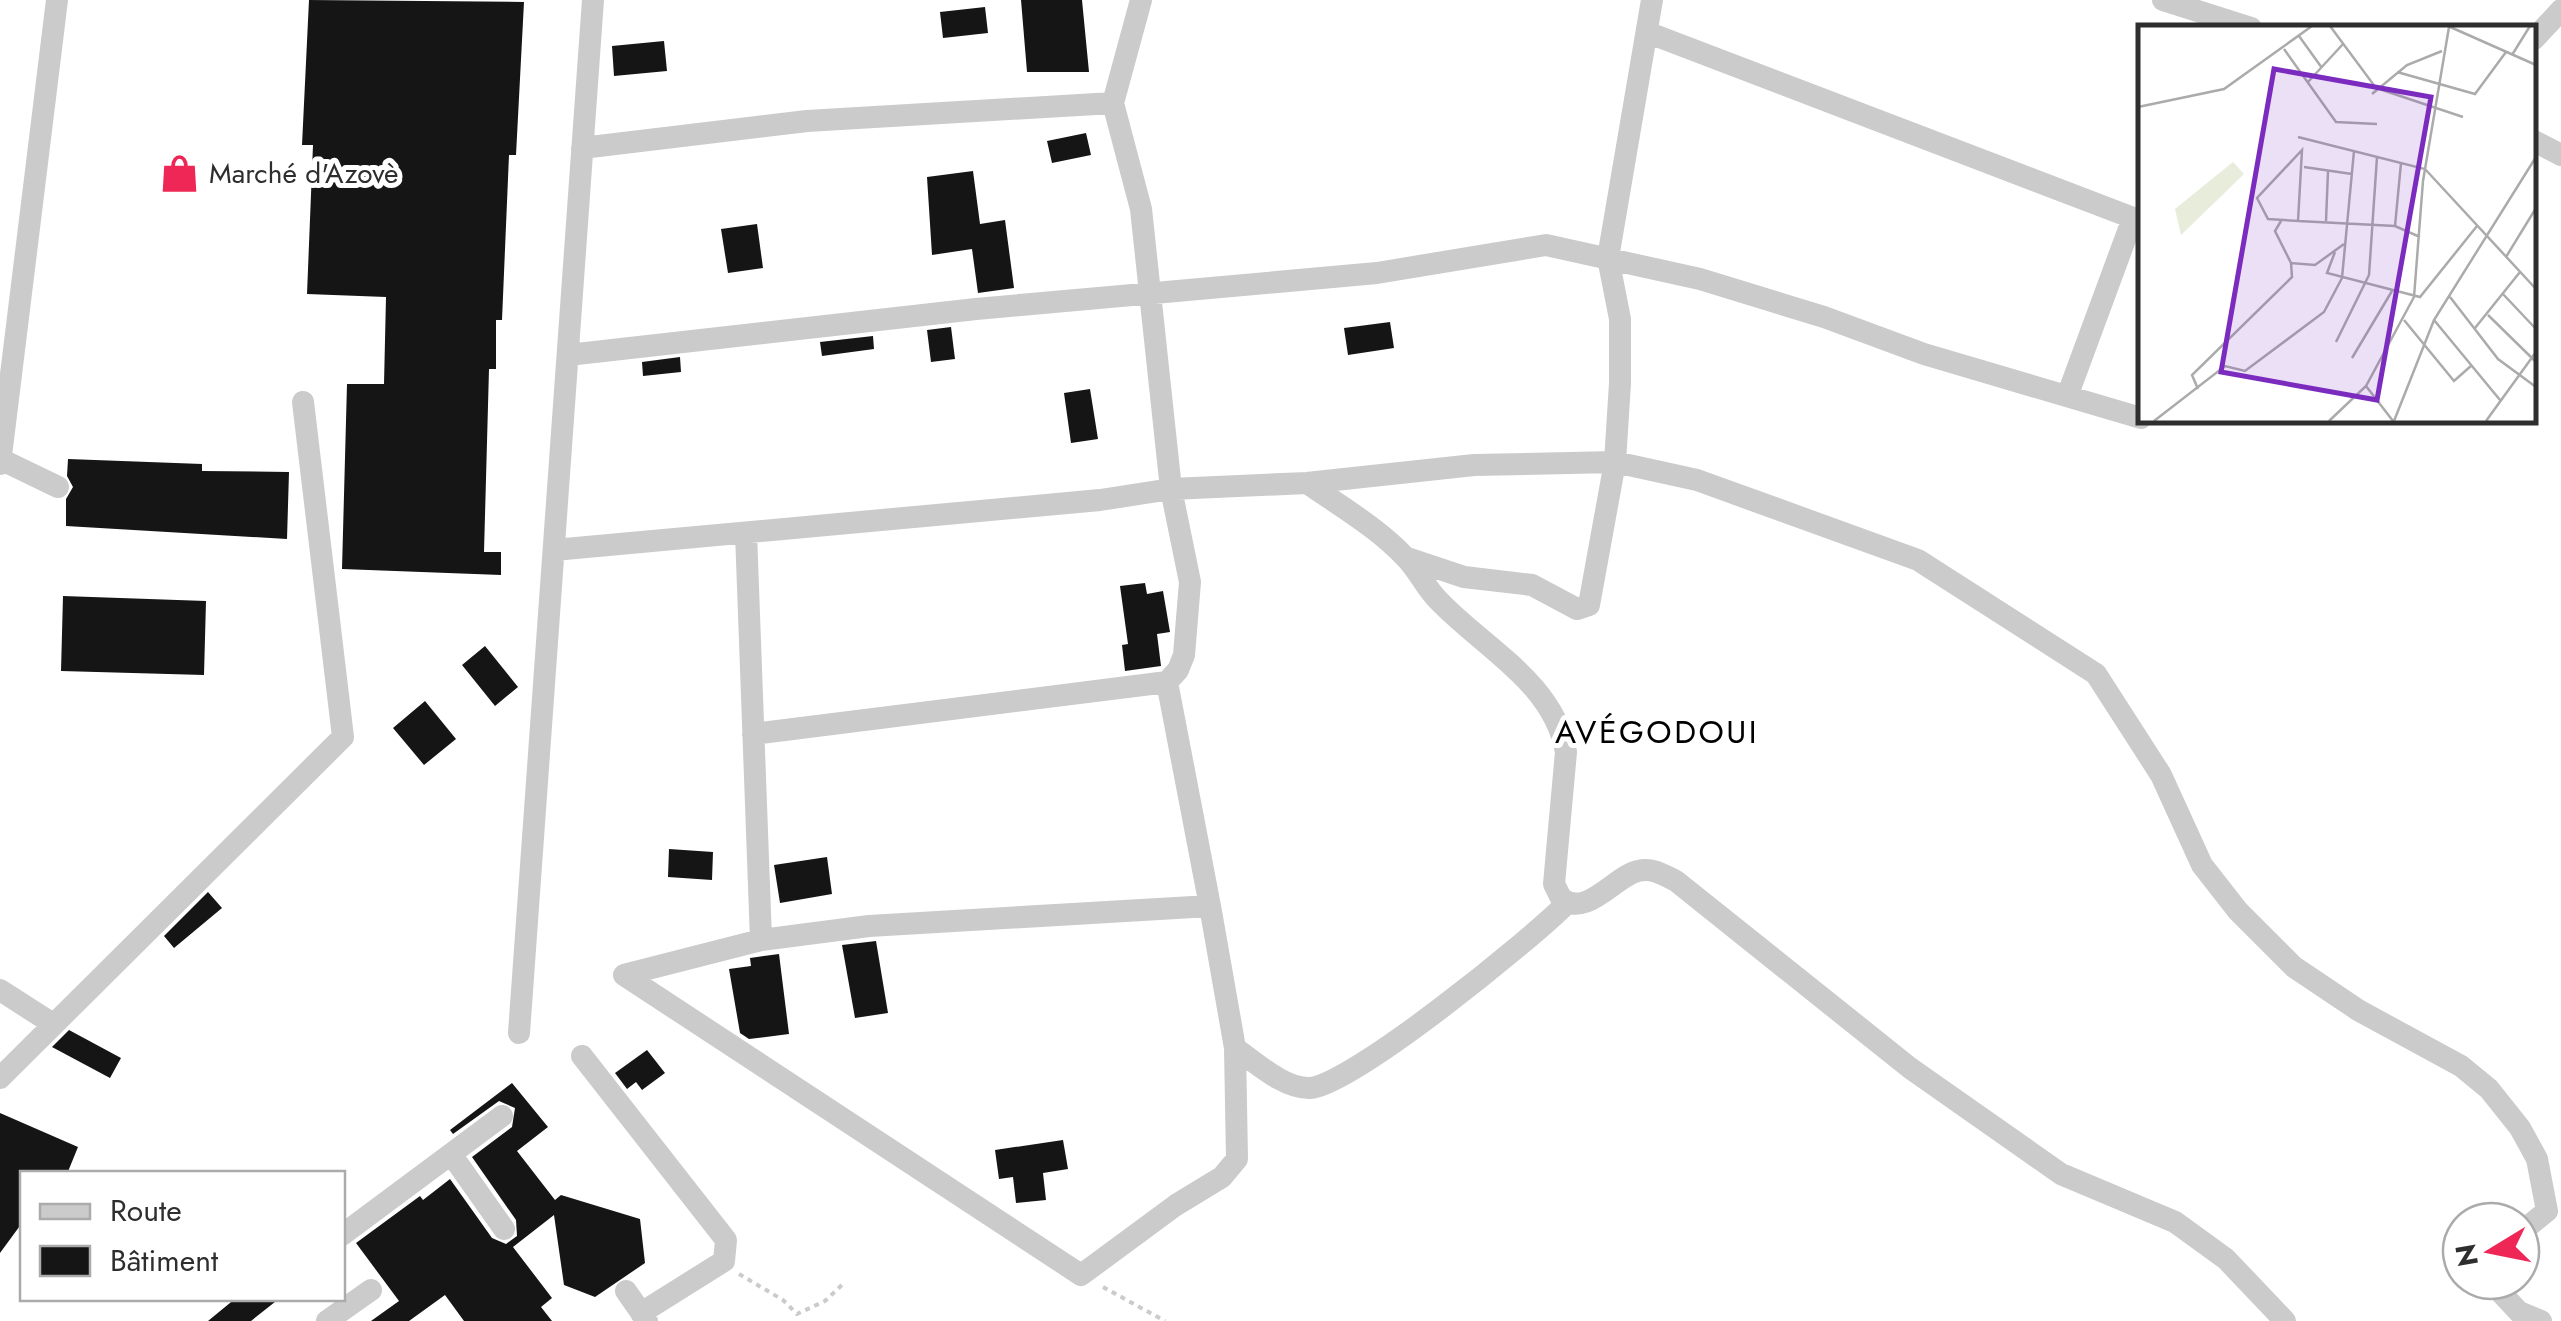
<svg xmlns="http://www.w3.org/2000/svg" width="2561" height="1321" font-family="Jost,sans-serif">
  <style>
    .building { fill: #151515 }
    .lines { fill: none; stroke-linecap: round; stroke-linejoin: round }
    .path { stroke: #cbcbcb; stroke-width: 4; stroke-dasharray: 5 5; stroke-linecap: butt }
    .minor { stroke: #cbcbcb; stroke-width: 22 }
    .labels { text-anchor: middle; stroke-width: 10; stroke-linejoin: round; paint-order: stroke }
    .poi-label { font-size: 28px; fill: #2e2e2e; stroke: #fff; text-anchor: start }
    .quarter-label { font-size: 32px; letter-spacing: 2.5px; fill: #000; stroke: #fff }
    .inset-road { fill: none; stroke: #ababab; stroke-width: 2.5 }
    .view { fill: #7b2cbf; fill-opacity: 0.15; stroke: #7b2cbf; stroke-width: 5 }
    .inset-edge { fill: none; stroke: #2e2e2e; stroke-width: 5 }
  </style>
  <rect width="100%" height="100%" fill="#fff"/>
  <path class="building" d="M309,0L524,2L516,155H509L502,320H496V369H489L484,552H501V575L342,569L347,384H384L386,297L307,294L313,145H302Z
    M1021,0H1082L1089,72H1027Z
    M985,7L988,33L943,38L940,12Z
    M664,41L667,71L614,76L612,46Z
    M1086,133L1091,155L1052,163L1047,141Z
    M973,171L980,224L1005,220L1014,288L978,293L972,249L932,255L927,177Z
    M757,224L763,268L728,273L721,229Z
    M1390,322L1394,348L1348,355L1344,328Z
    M951,327L955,359L931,362L927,330Z
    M873,336L874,349L822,356L820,342Z
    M680,357L681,372L643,376L642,362Z
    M1090,389L1098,439L1071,443L1064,393Z
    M68,459L202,464V471L289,472L287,539L66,526V499L73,487L67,476Z
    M1145,583L1147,594L1163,591L1170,632L1157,634L1161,666L1125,671L1122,645L1128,644L1120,586Z
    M63,596L206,601L204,675L61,671Z
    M485,646L518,687L495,706L462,665Z
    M425,701L456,739L424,765L393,728Z
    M669,849L713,852L712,880L668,877Z
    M827,857L832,894L780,903L774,865Z
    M208,892L222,908L174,948L164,936Z
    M876,941L888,1013L855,1018L842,945Z
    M779,954L789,1034L749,1039L740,1033L729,969L751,966L750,958Z
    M69,1030L121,1058L110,1078L52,1047Z
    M647,1050L665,1073L642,1090L636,1082L627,1089L615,1073Z
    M512,1083L548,1127L517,1151L555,1200L561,1195L640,1219L645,1263L595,1297L564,1285L554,1215L513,1247L552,1298L541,1307L552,1321H464L445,1295L409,1321H371L399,1301L356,1243L420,1196L423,1200L450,1179L492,1238L506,1244L517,1236L516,1220L472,1157L512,1127L515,1108L499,1101L453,1134L450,1130Z
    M0,1113L78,1147L67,1174H22V1223L0,1253Z
    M1063,1140L1068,1169L1043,1173L1046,1200L1016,1203L1013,1177L999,1179L995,1150Z
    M236,1298H280L251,1321H208Z"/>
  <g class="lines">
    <path class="path" d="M739,1274L783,1300L797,1314L825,1301L844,1283
      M1103,1287L1165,1321"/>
    <path class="minor" d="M2163,0L2251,28
      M1649,33L2141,221
      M2534,39L2561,10
      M2534,141L2561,155
      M582,148L807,121L1113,103
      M568,355L976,309L1377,273L1546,245L1700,279L1824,317L1924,354L2141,418
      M2068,394L2133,218
      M0,459L58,487
      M0,464L57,0
      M1307,483C1340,506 1378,528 1406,558C1419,571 1426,589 1439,601C1484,648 1554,683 1566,752L1554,884L1561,898C1586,919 1615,876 1638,871C1652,867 1664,875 1676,881L1910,1068L2061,1174L2175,1222L2226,1259L2285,1321
      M746,533L761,940
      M554,550L1100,500L1171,489L1307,483L1474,465L1615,462L1697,480L1918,560L2096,674L2161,775L2202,865L2238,911L2294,967L2358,1010L2461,1066L2489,1089L2520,1128L2537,1159L2547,1211L2521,1232
      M1407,558L1464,577L1532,585L1577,609L1589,605L1615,462L1620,383V319L1608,258L1652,0
      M1167,682L1210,906
      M753,734L1167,682L1178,670L1184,655L1190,582L1171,489L1141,209L1113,103L1141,0
      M1210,906L1235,1048L1237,1159L1222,1177L1176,1205L1081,1275L624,975L761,940L869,926Z
      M0,990L53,1024
      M519,1033L593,0
      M1235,1048C1255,1062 1284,1089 1310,1088C1352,1085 1532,939 1567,903
      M582,1056L726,1240L724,1261L641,1313
      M0,1078L343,737L303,402
      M451,1154L504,1229
      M342,1235L502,1116
      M2490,1281L2519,1312L2541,1321
      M626,1291L647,1321
      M327,1321L371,1290"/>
  </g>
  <defs>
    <symbol id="shop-bare" viewBox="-9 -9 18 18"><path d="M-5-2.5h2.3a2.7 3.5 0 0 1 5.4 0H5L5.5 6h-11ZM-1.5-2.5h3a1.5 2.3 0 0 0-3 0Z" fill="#ee2756" stroke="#fff" stroke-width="2.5" paint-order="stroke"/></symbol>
  </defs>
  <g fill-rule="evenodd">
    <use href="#shop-bare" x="152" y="146" width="55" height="55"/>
  </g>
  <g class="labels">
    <g class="poi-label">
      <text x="209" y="183">Marché d'Azovè</text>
    </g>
    <g class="quarter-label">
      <text x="1657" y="743">AVÉGODOUI</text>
    </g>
  </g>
  <g transform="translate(2138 25)">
    <rect width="398" height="398" fill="#fff"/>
    <path d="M95,137L106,149L43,210L37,184Z" fill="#e7ecdb"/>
    <path class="inset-road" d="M192,1L238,63L325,92M310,1L398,40M161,11L184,43M146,24L198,97L239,99M374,30L392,1M259,47L337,69L368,27M170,57L205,19M234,69L269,40L304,26M0,82L86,64L174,1M160,112L287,144L398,264M164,125L160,196L130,194L119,173ZM166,142L214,149M143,196L137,206L153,238M160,196L257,201L282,212M188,196L190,146M257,201L263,138M197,227L189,248L282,272L339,201M368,232L398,183M364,268L398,304M312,272L360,334L398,362M350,290L398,337M266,295L316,356L334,340M296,295L362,375M337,303L382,247M198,317L231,250L239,132M214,333L254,266M228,361L255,396M60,364L54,350L154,252L153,238L177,240L206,219M16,396L87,341L107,346L186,287L204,253L216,126M191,396L228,361L276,272L285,156L311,2M256,396L296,295L398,132M348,396L398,327"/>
    <path class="view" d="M136,44L293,72L239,375L83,347Z"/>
    <rect width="398" height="398" class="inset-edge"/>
  </g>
  <rect x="20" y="1171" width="325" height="130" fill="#ffffff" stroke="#ababab" stroke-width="2.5"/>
  <rect x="40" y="1204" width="50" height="15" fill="#cbcbcb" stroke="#ababab" stroke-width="2.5"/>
  <text x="110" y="1221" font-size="30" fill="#2e2e2e">Route</text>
  <rect x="40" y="1246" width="50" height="30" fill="#151515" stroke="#ababab" stroke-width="2.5"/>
  <text x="110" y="1271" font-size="30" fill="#2e2e2e">Bâtiment</text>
  <g transform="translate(2491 1251) rotate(260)"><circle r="48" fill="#ffffff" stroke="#ababab" stroke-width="2.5"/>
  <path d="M0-8L18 38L0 25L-18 38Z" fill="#ee2756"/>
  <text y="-15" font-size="28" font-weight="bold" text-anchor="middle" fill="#2e2e2e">N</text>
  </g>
</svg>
